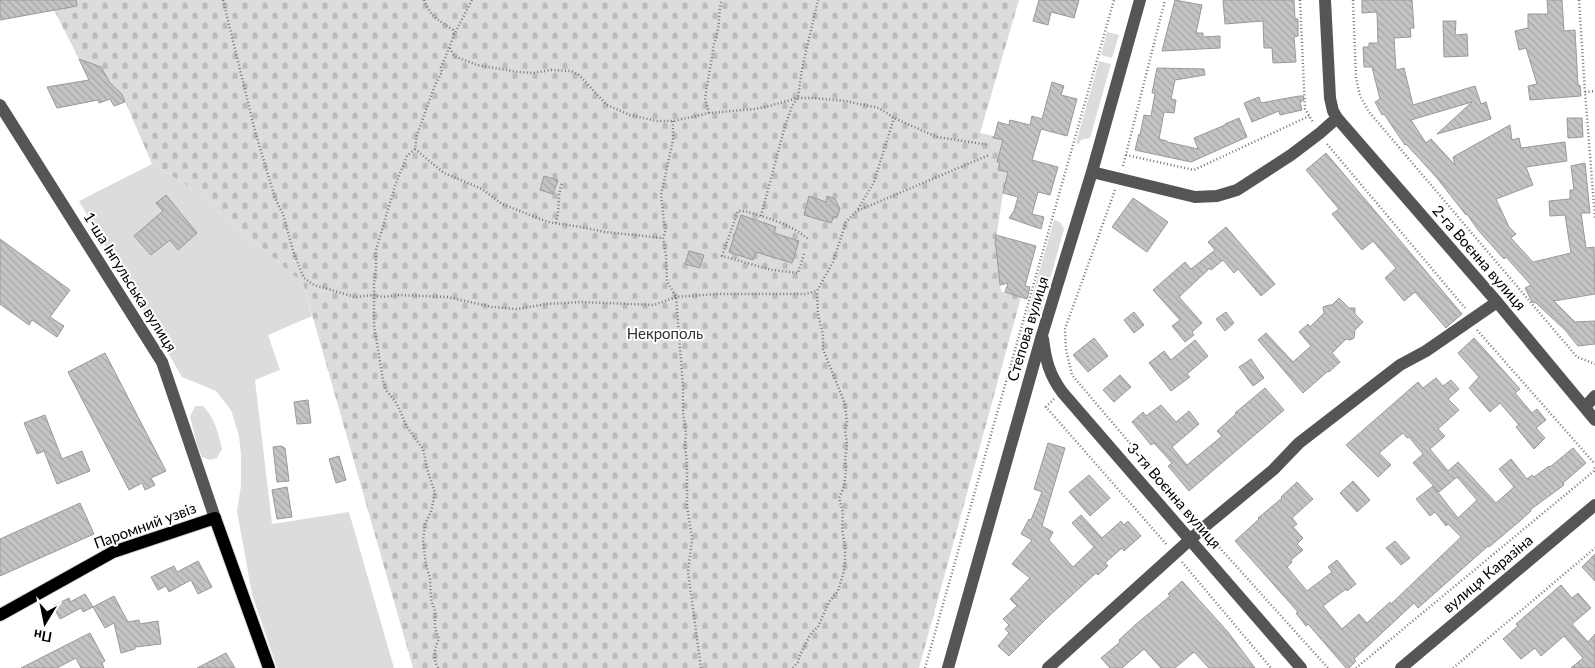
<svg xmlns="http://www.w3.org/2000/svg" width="1595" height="668" font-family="Lato,sans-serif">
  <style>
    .green { fill: #dcdcdc }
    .cemetery { fill: url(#cemetery-stones) }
    .building { fill: url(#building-back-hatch); stroke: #999 }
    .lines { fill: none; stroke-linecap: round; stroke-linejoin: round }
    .major-casing { stroke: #dbdbdb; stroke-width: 14 }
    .path { stroke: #777; stroke-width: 2.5; stroke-dasharray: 1 2.5; stroke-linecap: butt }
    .minor { stroke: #555; stroke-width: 12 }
    .major { stroke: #000; stroke-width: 12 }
    .labels { text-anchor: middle; stroke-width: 4; stroke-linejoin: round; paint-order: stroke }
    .street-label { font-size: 15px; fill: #000; stroke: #fff }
    .park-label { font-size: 15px; fill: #333; stroke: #fff }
  </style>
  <defs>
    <pattern id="cemetery-stones" width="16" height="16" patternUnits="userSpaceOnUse" patternTransform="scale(1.25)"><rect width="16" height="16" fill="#dcdcdc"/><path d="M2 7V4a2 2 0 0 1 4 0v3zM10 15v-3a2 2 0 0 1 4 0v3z" fill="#bbb"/></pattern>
    <pattern id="building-back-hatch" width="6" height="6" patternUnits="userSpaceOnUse" patternTransform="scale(1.25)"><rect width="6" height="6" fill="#c4c4c4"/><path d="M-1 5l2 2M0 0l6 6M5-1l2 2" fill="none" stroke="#a7a7a7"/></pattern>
  </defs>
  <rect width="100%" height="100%" fill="#fff"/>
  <path class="green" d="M1107,32L1119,35L1112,58L1101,55Z
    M1099,61L1111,64L1090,138L1081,140L1079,144L1076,143Z
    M152,164L184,183L303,283L312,316L268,335L280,370L255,380L272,524L349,512L394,668H277L252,594L237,511L241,486V454L239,436L231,410L216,391L182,377L79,201Z
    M1054,220L1060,222L1064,229L1041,312L1038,315L1033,316L1027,315Z
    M195,406H203C215,418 218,433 222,449L217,458L210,460L202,457L198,448L190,417Z"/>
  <path class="cemetery" d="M64,0H1019L980,133L994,136V138L1003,140L998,162H1000L998,170L1023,176L1003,193L995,245L996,246L1001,291L1021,297L919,668H413L303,283L184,183L152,164L122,94L110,83L101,67L79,59L54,10Z"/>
  <path class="building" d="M0,0H76L77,6L0,20Z
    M1039,0H1079L1074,18L1051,12L1048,25L1033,21Z
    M1175,0L1202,5L1196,33H1203V37L1220,36V48L1162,51Z
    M1223,0H1294L1295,19H1298V36L1294,37L1296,62L1273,63L1272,48H1264L1263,21L1225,24Z
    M1362,0H1412L1414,28H1410L1411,37L1394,38L1396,70L1404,68L1413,105L1475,86L1481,104L1486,102L1491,119L1437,134L1472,102L1411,120L1426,143L1431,139L1455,165L1453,157L1510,125L1512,140L1519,138L1521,148L1565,142L1567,161L1526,167L1533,185L1496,199L1509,227L1516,234L1511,238L1533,262L1571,253L1565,215L1550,216L1549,201L1570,199V190H1574L1571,166L1585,163L1590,213H1581L1586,248L1594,247L1595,294L1554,301L1575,322L1595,321V344L1578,346L1565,330L1536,303L1532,302L1525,288L1531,285L1506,257L1504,259L1478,230L1467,214L1466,215L1437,178L1406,144L1405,145L1384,114L1382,115L1375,102L1380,99L1372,67H1364L1363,47H1369V43H1378L1377,12L1362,13Z
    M1547,0H1562L1564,31L1575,30L1578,86L1580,85L1581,96L1530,100L1528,86L1537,84L1526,48L1519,50L1515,31L1528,28V14H1548Z
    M1443,21H1456L1455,35L1467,34L1468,56L1444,57Z
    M79,59L101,67L110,83L122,94L125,102L114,106L110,99L99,103L98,100L57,108L47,87L89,80Z
    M1157,68L1204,69L1205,75L1175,80L1171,99L1176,100L1174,113L1164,112L1159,139L1167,141V142L1198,149L1194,138L1225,125V124L1239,118L1247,137L1191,162L1135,150L1139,134L1140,135L1144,115L1151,116L1155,93H1152Z
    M1052,82L1064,86L1061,95L1077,99L1067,136L1041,129L1032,160L1058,167L1050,195L1038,192L1032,214L1044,217L1041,229L1009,218L1014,211L1018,197L1003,193L1008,172L998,170L1000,162H997L1003,140L994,138L998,122L1009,125L1010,120L1030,125L1032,116L1042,119Z
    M1299,96H1303L1304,100L1300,102L1302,110L1280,115L1279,111L1252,122L1244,103L1259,97L1261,103Z
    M1567,118H1582L1583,137L1568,138Z
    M1326,153L1462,314L1449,325L1446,328L1415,292L1404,301L1385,278L1396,268L1373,241L1362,250L1332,214L1339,209L1306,170Z
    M544,176L558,180L553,194L540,190Z
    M166,195L197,233L178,250L170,240L151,255L134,236L163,211L156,203Z
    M809,196L826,202L827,196L835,199L840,209L837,217L834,216L831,223L804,215Z
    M1133,198L1168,222L1147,252L1112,227Z
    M741,215L776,227L774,233L799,241L792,263L756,252L753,260L729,252Z
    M1226,227L1275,284L1261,296L1238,269L1234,273L1223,260L1211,270L1210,268L1179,297L1202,323L1192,332L1194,335L1185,342L1172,326L1180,320L1153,290L1185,262L1191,269L1215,250L1208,242Z
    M996,235L1036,246L1025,286L1030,287L1027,299L1005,292L1008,283L1000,285L996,246L995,245Z
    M0,239L70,290L50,317L64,326L57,337L32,320L29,325L0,304Z
    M689,251L704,255L700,268L685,264Z
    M1339,298L1349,308H1355V314L1363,322L1355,330L1354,338L1350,340L1346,339L1332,353L1340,362L1329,372L1328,371L1303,393L1258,340L1266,333L1293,362L1311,346L1299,332L1308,324L1310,327L1324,313L1323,307L1329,305H1332Z
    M1134,312L1144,325L1134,333L1124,320Z
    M1226,312L1234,323L1225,331L1216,319Z
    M1094,338L1108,356L1088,372L1073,355Z
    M1474,338L1520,389L1515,393L1532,413L1537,409L1546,420L1536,428L1545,438L1534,449L1516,427L1519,425L1500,403L1490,412L1469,388L1479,377L1458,353Z
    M1195,340L1208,356L1187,374L1190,377L1171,391L1149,363L1164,351L1171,360Z
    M105,353L166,471L151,478L155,485L145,490L142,483L129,490L68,372Z
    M1251,359L1264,378L1253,386L1239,367Z
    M1120,375L1131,387L1114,402L1103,390Z
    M1436,378L1443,386L1451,380L1459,389L1448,399L1459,410L1438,429L1445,436L1430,449L1448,471L1458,462L1496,503L1514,487L1499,469L1511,459L1527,479L1532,475L1534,477L1549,466L1550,467L1573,448L1586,463L1563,483L1564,485L1530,510L1531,511L1521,520L1489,547L1488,546L1418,608L1414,603L1354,659L1356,661L1349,668H1346L1308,624L1306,626L1296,613L1298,612L1235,541L1259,519L1258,518L1282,498L1281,497L1297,482L1313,499L1292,518L1297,524L1293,527L1303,538L1297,544L1303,550L1291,560L1292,562L1287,567L1307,591L1332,572L1328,567L1337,560L1356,584L1347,591L1346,589L1323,606L1342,629L1359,614L1367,623L1390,602L1391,604L1461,537L1448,524L1446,526L1435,512L1430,516L1416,499L1433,486L1458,518L1477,500L1457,477L1439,492L1413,463L1423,454L1409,437L1407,438L1403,433L1379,453L1391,465L1378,477L1346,445L1418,382L1423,388Z
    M1265,388L1284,410L1189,491L1168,466L1172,463L1154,443L1151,445L1132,422L1143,412L1146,416L1161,405L1176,422L1189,411L1199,424L1172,447L1187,465L1222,436L1217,431L1236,414L1235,413Z
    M308,400L311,423L297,424L294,402Z
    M45,415L62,459L82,451L90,471L57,484L44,451L37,454L24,423Z
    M1048,443L1065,448L1042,526L1053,532L1049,540L1073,567L1094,547L1072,523L1081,515L1102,538L1121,521L1124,525L1128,521L1141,536L1124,551L1122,548L1105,563L1108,566L1098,575L1096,573L1049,616L1009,656L998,646L1009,633L1005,629L1009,625L1003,619L1017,606L1010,599L1030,578L1012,564L1032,540L1021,534L1029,519L1031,520L1042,492L1034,489Z
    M281,446L285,448L289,481L277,482L273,447Z
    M339,456L346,480L336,483L329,459Z
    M1089,475L1110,498L1090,516L1069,492Z
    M1353,481L1370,500L1357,512L1340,493Z
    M287,487L292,517L277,519L272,490Z
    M80,503L94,534L0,576V539Z
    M1395,541L1410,558L1401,565L1386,548Z
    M1595,554V581L1582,567Z
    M198,561L212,587L198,594L191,580L169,592L166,586L158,590L151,577L174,566L177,572Z
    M1182,581L1228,632L1255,668H1209L1194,652L1175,668H1161L1144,649L1122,668H1110L1101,658L1120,642L1119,640L1135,625L1170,596L1168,594Z
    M1561,585L1572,598L1578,593L1591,608L1572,624L1588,642L1595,634V668H1571L1583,658L1564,636L1541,656L1535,648L1521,659L1503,639L1518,626L1516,624Z
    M85,594L93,607L83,612L81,608L60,619L53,606L69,598L70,602Z
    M114,596L128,622L139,620L140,624L158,621L161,644L135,647V649L121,653L114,623L105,628L93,607Z
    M90,633L105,661L102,663L104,668H81L76,658L57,668H21Z
    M226,653L235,668H197Z"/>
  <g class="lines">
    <defs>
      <path id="major" d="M0,615L113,552L215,518L269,668"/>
    </defs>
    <use href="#major" class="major-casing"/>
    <path class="path" d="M223,0L255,131L275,198L283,214L294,254L304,278L314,285L355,297L373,295L383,297L399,295L447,297L492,307L517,309L547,304L582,302L654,305L676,297L716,294H805L817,291L833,262L846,222L857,211L989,155
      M424,0C431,18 439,20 453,30L454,35
      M1300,0L1305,109L1313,122
      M1353,0L1356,78L1360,96L1369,112L1577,357L1595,364
      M1579,0L1585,92L1595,218
      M450,48L454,56L477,65L518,72L533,73L551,70L571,71L579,75L607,105L630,115L657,121H673L709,113L755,109L769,106L798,98H813L845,101L879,108L894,118L937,137L989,145
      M1585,92L1595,91
      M709,113L705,98L713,51C713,44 716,40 717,34C720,23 718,11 722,0
      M673,121V140L661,195L664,222L666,229L663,238L666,256L667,281L676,297L683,387V411L686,434L685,446L687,463V506L692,539L688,572L701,668
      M1327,144L1465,308
      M415,149L444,173L482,189L502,204L548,222L581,227L605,232L663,238
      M1126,155L1194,170L1309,116
      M1123,166L1165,0
      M1115,190L1065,329L1066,349L1072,375L1195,520
      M858,209L874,182L894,118
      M761,216L785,126L792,106L798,98L802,69L818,0
      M556,223C560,209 557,196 562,183
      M804,254L798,273L772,270L722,256L738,211H745C767,218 792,224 809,240
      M1477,330L1595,464
      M1054,399L1046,407L1167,545
      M1210,537L1328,668
      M1182,562L1271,668
      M438,668C433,659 434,648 439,639L435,628V611L431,599L430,578L426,565L423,542L425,524L431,512L435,493L428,472L423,449L407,427L397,404L386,390L383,380L374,325V284L376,269V250L395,186L407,156L415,149L417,135L435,85L442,72L441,67L445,58L454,35L472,0
      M793,668L798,662L800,655L809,637L814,630L818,627L829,602L838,591L844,571L845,564V548L842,527L843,512L839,498L844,487L846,469L845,461L847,444L845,430L847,423L845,404L823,349V335L818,314L817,292
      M925,668L1114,0
      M1356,668L1594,471L1595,467
      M1453,668L1595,548"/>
    <path class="minor" d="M1325,0L1330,98L1333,111L1337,118L1497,302L1595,420
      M0,105L162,362L215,518
      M1092,172L1195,197L1217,196L1237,190L1291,155L1320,133L1337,118
      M1043,339C1046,361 1049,374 1062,392L1301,668
      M1585,407L1595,396
      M948,668L1042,335L1092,172L1140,0
      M1048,668L1203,528L1273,470L1299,443L1400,365L1426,351L1497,302
      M1401,668L1595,505"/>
    <use href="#major" class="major"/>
  </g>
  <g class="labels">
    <g class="street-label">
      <text transform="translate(1479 258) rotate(49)" y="5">2-га Воєнна вулиця</text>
      <text transform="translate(130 282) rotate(58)" y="5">1-ша Інгульська вулиця</text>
      <text transform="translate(1028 329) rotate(-73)" y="5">Степова вулиця</text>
      <text transform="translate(1174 496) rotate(49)" y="5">3-тя Воєнна вулиця</text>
      <text transform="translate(145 526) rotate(-20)" y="5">Паромний узвіз</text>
      <text transform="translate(1488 574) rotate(-40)" y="5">вулиця Каразіна</text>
    </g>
    <g class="park-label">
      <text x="665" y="339">Некрополь</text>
    </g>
  </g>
  <g transform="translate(45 623) rotate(190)" stroke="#ffffff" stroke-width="4" paint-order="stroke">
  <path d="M0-4L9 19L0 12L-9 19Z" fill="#000000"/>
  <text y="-8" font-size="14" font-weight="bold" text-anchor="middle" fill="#000000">Пн</text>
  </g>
</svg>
